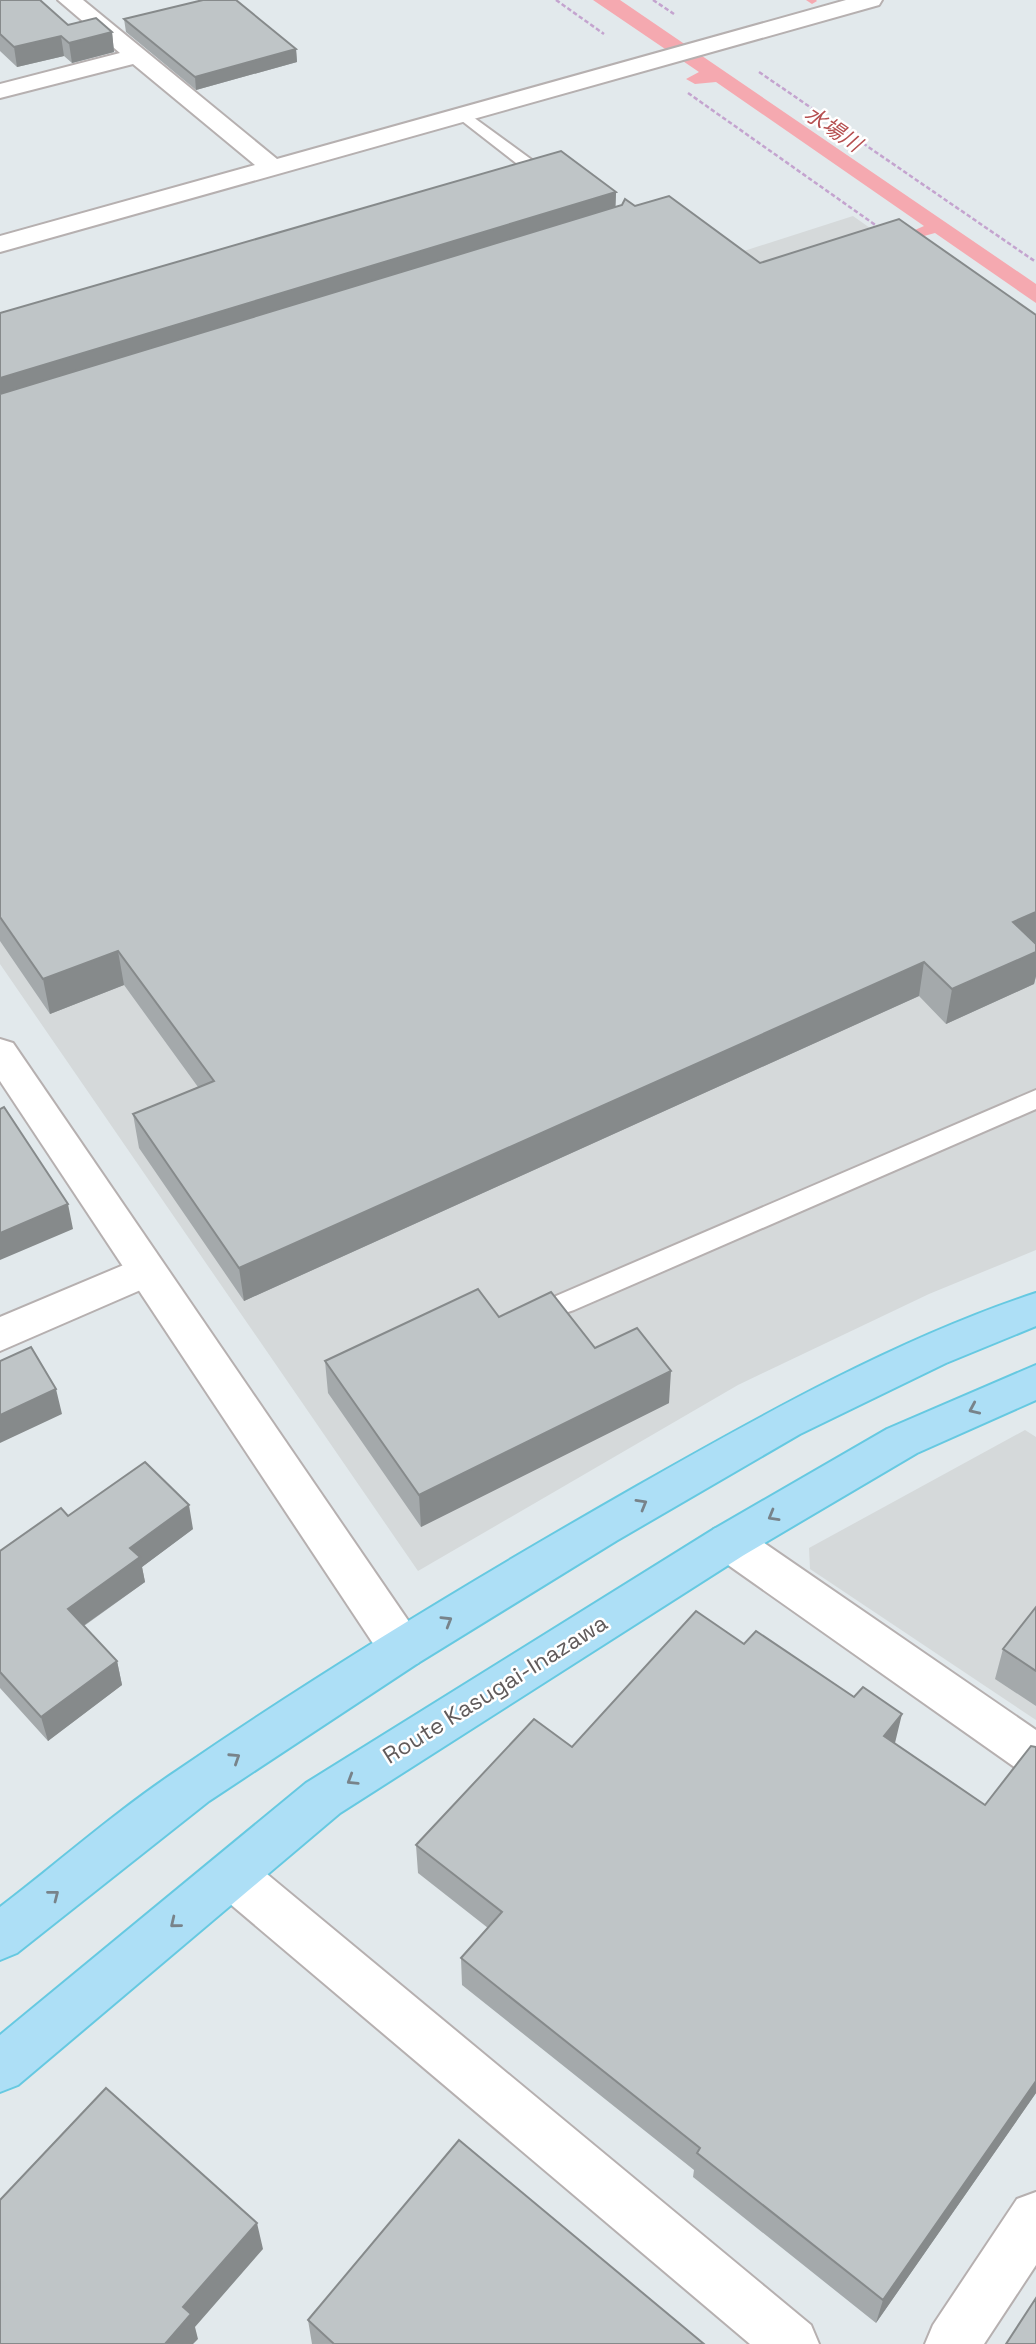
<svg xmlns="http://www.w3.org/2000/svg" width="1036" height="2344" font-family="'Space Grotesk','Noto Sans JP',sans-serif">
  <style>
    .industrial { fill: #d5d9da }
    .water { fill: #f5a9b0 }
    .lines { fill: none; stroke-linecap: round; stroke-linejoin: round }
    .stream { fill: #f5a9b0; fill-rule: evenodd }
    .service-casing { stroke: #b6b0b0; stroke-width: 4 }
    .minor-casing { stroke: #b6b0b0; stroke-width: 4 }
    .tertiary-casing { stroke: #b6b0b0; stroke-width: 4 }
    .primary-casing { stroke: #66c9e1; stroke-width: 4 }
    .path { stroke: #c4a4cf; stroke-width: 2.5; stroke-dasharray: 4.5 2.5; stroke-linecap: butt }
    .service { fill: #fff; fill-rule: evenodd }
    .minor { fill: #fff; fill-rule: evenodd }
    .tertiary { fill: #fff; fill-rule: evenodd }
    .primary { fill: #addff6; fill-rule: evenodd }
    .wall { fill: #a4a9ab }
    .shaded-wall { fill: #868a8b }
    .building { fill: #bfc5c7; stroke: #868a8b; stroke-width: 2 }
    .oneway { stroke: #78838a }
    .labels { text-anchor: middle; stroke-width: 5; stroke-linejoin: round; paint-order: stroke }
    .far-water-label { font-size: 21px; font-style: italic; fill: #b54f50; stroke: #fff }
    .street-label { font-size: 23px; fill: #615b5b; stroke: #fff }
  </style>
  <rect width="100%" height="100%" fill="#e2e9ec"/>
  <path class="industrial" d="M853,216L1036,345V1250L929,1294L738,1385L418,1571L0,964V490Z
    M1025,1430L1036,1437V1720L810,1569L809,1548Z"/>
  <path class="water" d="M593,0H620L1036,284V303L935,233L924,236L915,230L924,226L716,82L695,84L686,79L699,72Z"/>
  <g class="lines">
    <path class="stream" d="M806,0H816L817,1L812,4Z"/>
    <defs>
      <path id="service" d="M462,109L547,171L549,174C544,181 533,182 525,180L523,177L529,173L457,117L454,114Z
        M1036,1090V1109L574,1310L565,1313L556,1310L552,1303L556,1296Z"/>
      <path id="minor" d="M58,0H83L277,159L846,0H882L879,5L0,252V236L255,165L133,64L0,98V84L120,53Z
        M145,1256L159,1260L165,1271L159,1282L0,1351V1317Z
        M729,1524L744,1529L1036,1730V1777L1020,1771L714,1555L707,1542L714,1529Z
        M233,1854L250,1860L811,2325L819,2344H750L216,1892L209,1876L216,1860Z
        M1036,2192V2265L984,2344H925L933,2325L1017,2199Z"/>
      <path id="tertiary" d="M0,1039L13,1043L418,1635L425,1649L418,1663L402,1669L386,1663L0,1081Z"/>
      <path id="primary" d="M1036,1293V1326L946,1363L800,1434L616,1541L418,1663L209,1801L17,1953L0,1960V1907C59,1862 116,1811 178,1770C326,1668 481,1575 637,1486C762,1415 899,1338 1036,1293Z
        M1036,1365V1400L917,1453L744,1555L340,1813L18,2085L0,2092V2035L306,1783L714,1529L887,1429Z"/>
    </defs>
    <use href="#service" class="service-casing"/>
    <use href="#minor" class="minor-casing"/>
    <use href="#tertiary" class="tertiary-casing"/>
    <use href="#primary" class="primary-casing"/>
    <path class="path" d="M556,0L604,34
      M653,0L674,14
      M759,72L1036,262
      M688,93L881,229"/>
    <use href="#service" class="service"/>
    <use href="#minor" class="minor"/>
    <use href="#tertiary" class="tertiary"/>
    <use href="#primary" class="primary"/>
  </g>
  <path class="wall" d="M0,0L68,25L112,32L114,52L72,63L64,56L17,67L0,51Z
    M124,19L296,49L297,62L196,90L126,32Z
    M616,192L615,207L1036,944V976L1034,984L946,1024L919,996L244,1301L139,1148L133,1114L198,1087L124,985L50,1014L0,941V313Z
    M499,1317L595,1348L669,1403L421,1527L328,1393L325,1361Z
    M68,1516L193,1529L142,1567L145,1582L84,1626L117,1661L122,1685L48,1741L0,1688V1551Z
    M1036,1607V1706L995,1679L1003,1649Z
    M744,1644L895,1743V1744L985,1805L1036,1747V2093L876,2323L693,2177L694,2170L462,1985L461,1958L488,1928L418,1873L416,1845L572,1747Z
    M308,2320L704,2344H312Z"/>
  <path class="shaded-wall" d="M112,32L114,52L72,63L69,43Z
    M61,36L64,56L17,67L14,47Z
    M296,49L297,62L196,90L195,77Z
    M616,192L615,224L0,412V378Z
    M1036,912V943L1013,922Z
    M118,951L124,985L50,1014L43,979Z
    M1036,952V976L1034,984L946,1024L952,989Z
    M924,962L919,996L244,1301L239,1268Z
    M68,1204L73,1229L0,1260V1233Z
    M671,1371L669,1403L421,1527L419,1495Z
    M56,1389L62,1414L0,1443V1415Z
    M189,1505L193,1529L142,1567L145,1582L73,1633L68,1609L130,1548Z
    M117,1661L122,1685L48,1741L41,1717Z
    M902,1714L895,1743L878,1765L884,1736Z
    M1036,2081V2093L876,2323L883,2300Z
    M257,2223L263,2249L195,2327L198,2339L193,2344H165L183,2307Z"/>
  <path class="building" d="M0,0H40L68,25L96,18L112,32L69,43L61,36L14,47L0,34Z
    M203,0H236L296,49L195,77L124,19Z
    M561,151L616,192L0,378V313Z
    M669,196L760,263L899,219L1036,315V912L1013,922L1036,944V952L952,989L924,962L239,1268L133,1114L214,1081L118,951L43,979L0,917V394L622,205L625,199L635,206Z
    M4,1107L68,1204L0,1233V1109Z
    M478,1289L499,1317L551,1292L595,1348L637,1328L671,1371L419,1495L325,1361Z
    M31,1347L56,1389L0,1415V1361Z
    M145,1462L189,1505L130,1548L140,1557L68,1609L117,1661L41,1717L0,1672V1551L61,1508L68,1516Z
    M1036,1607V1671L1003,1649Z
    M696,1611L744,1644L756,1631L854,1697L863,1687L902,1714L884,1736L985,1805L1031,1746L1036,1747V2081L883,2300L697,2153L700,2148L461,1958L502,1912L416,1845L534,1719L572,1747Z
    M106,2088L257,2223L183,2307L191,2314L165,2344H0V2200Z
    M459,2140L704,2344H334L308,2320Z
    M1036,2298V2344H1006Z"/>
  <defs><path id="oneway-chevron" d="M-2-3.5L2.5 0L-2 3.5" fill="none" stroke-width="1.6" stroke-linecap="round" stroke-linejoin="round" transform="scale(1.75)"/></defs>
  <g class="oneway">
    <use href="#oneway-chevron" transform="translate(974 1409) rotate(156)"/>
    <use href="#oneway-chevron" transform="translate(642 1504) rotate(-30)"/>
    <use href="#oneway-chevron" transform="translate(773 1516) rotate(150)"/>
    <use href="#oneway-chevron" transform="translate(447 1621) rotate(-31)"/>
    <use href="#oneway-chevron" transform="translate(235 1758) rotate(-33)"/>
    <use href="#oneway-chevron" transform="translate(352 1780) rotate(148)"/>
    <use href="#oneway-chevron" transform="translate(54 1895) rotate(-38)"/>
    <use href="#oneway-chevron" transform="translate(175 1923) rotate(141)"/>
  </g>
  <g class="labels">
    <g class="far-water-label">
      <text transform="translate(833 129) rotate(34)" y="7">水場川</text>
    </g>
    <g class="street-label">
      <text transform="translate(495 1689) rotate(-32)" y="8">Route Kasugai-Inazawa</text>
    </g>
  </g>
</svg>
